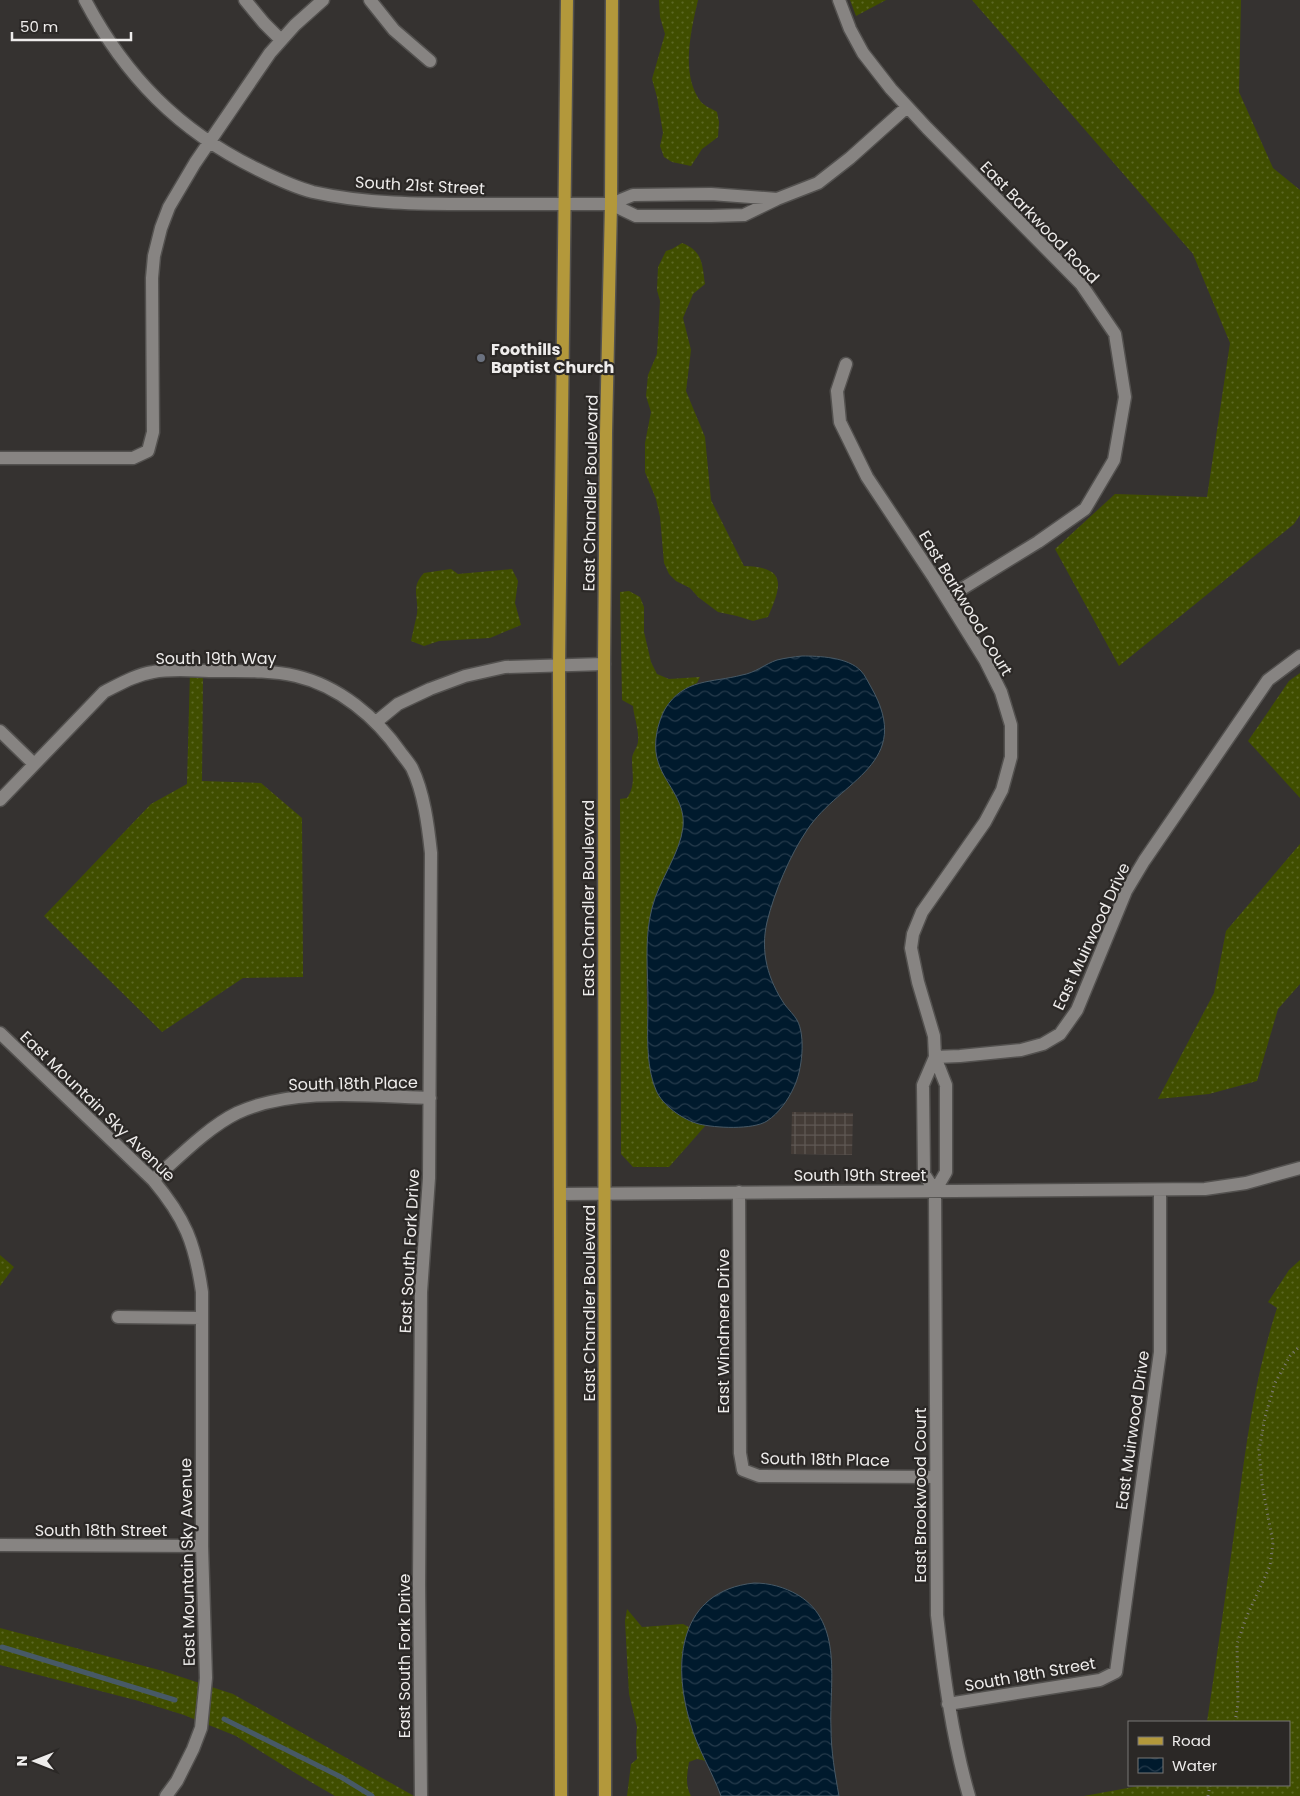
<svg xmlns="http://www.w3.org/2000/svg" width="1300" height="1796" font-family="Poppins,sans-serif">
  <style>
    .industrial { fill: url(#industrial-grid) }
    .grass { fill: url(#grass-dots) }
    .water { fill: url(#water-waves); stroke: #475966 }
    .lines { fill: none; stroke-linecap: round; stroke-linejoin: round }
    .stream { stroke: #475966; stroke-width: 5 }
    .minor-casing { stroke: #53514f; stroke-width: 15 }
    .major-casing { stroke: #53514f; stroke-width: 15 }
    .path { stroke: #7e7b7a; stroke-width: 3; stroke-dasharray: 1 4; stroke-linecap: butt }
    .minor { stroke: #878482; stroke-width: 12 }
    .major { stroke: #b3983b; stroke-width: 12 }
    .worship-dot { fill: #6b7280; stroke: #2b2826; stroke-width: 2 }
    .labels { text-anchor: middle; stroke-width: 4.5; stroke-linejoin: round; paint-order: stroke }
    .street-label { font-size: 16px; fill: #eeeceb; stroke: #2b2826 }
    .poi-label { font-size: 16px; font-weight: bold; fill: #eeeceb; stroke: #2b2826; text-anchor: start }
  </style>
  <defs>
    <pattern id="industrial-grid" width="8" height="8" patternUnits="userSpaceOnUse" patternTransform="scale(1.25)"><rect width="8" height="8" fill="#443c37"/><path d="M0 4h8M4 0v8" fill="none" stroke="#5f5854"/></pattern>
    <pattern id="grass-dots" width="8" height="8" patternUnits="userSpaceOnUse" patternTransform="scale(1.25)"><rect width="8" height="8" fill="#404e00"/><path d="M2 2h.1M6 6h.1" fill="none" stroke="#5c6825" stroke-width="1.8" stroke-linecap="round"/></pattern>
    <pattern id="water-waves" width="16" height="10" patternUnits="userSpaceOnUse" patternTransform="scale(1.25)"><rect width="16" height="10" fill="#001a2d"/><path d="M0 5q4-4 8 0t8 0" fill="none" stroke="#263b4c"/></pattern>
  </defs>
  <rect width="100%" height="100%" fill="#353230"/>
  <path class="industrial" d="M792,1112L853,1113L852,1155L791,1154Z"/>
  <path class="grass" d="M659,0H698C691,31 680,74 701,102C705,106 712,109 717,112L719,122L718,137L702,149L691,166L672,162L664,157L660,146L663,133L657,97L652,79L665,34L660,17Z
    M850,0H886L856,16Z
    M972,0H1241L1239,92L1273,168L1300,190V515L1294,524L1119,666L1055,549L1115,494L1207,497L1230,343L1193,254Z
    M682,243C703,251 702,264 705,284L693,294L683,318L691,350L686,391L705,437L711,500L744,566C787,567 782,585 768,617L753,621L737,616L718,612L698,597L690,588L676,581L669,574L664,563L660,517L656,499L645,472V443L651,412L646,396L648,375L657,354L660,301L657,290L658,267L666,251L672,249Z
    M451,569L458,574L512,569L518,581L515,603L521,625L490,638L439,641L424,646L411,641C413,632 415,623 417,614C419,597 410,588 424,573Z
    M629,591L640,597L644,607V632L651,662L657,674L669,679L700,677L697,683L685,689L665,776C672,787 679,798 683,810C691,843 654,884 650,919C644,969 647,1022 651,1072L698,1124L706,1125L669,1167H633L621,1154L620,799L627,798C636,785 632,774 632,759C632,753 638,747 638,741C639,728 634,718 633,706L622,700L620,592Z
    M190,671H203L202,781L261,783L302,818L303,977L243,978L162,1032L44,916L151,804L187,784Z
    M1300,673V798L1248,741L1289,681Z
    M1300,844V984L1278,1009L1257,1081L1209,1094L1158,1099L1214,993L1226,931Z
    M0,1255L14,1267L0,1286Z
    M1300,1260V1796H1084L1144,1785H1289V1722H1207C1218,1650 1228,1577 1238,1505C1247,1438 1256,1372 1277,1308L1268,1302L1289,1270Z
    M627,1609L642,1627L683,1624L689,1627C672,1671 686,1720 706,1761L697,1759L689,1762C687,1774 685,1785 691,1796H627L631,1764L637,1759L636,1742L637,1727L629,1694L625,1621Z
    M0,1628L163,1671L233,1694L414,1796H335L297,1774L236,1736L184,1715L139,1701L0,1665Z"/>
  <path class="water" d="M802,656C819,656 848,657 861,671C865,675 868,682 871,687C915,764 841,779 807,830C790,855 774,893 767,922C760,952 768,980 785,1005C789,1010 794,1015 797,1020C806,1036 802,1071 794,1087C788,1100 779,1113 767,1121C753,1130 715,1128 699,1124C683,1120 662,1105 656,1090C645,1064 648,1030 648,1002C648,972 644,938 652,908C659,880 680,854 683,827C686,799 663,783 657,758C653,742 658,722 665,709C684,678 712,683 742,675C755,673 765,664 777,660C785,658 793,657 802,656Z
    M754,1583C770,1583 784,1587 798,1595C844,1623 829,1683 831,1728C831,1751 835,1774 839,1796H721C712,1771 697,1748 690,1722C672,1662 679,1591 754,1583Z"/>
  <g class="lines">
    <path class="stream" d="M2,1647L175,1700
      M224,1719L341,1777L372,1796"/>
    <defs>
      <path id="minor" d="M85,0C125,76 179,131 257,169C275,178 294,187 313,192C366,204 421,204 475,204C520,204 566,204 611,204L633,195L711,194L777,199
        M245,0L264,23L281,40
        M370,0L394,30L430,61
        M839,0L850,29L863,53L891,89L927,128L1081,284L1115,334L1125,397L1114,460L1085,509L1038,542L947,598
        M611,204L636,216H711L744,215L777,199L818,183L850,158L907,107
        M846,364L837,391L840,422L867,477L934,578L985,660L1001,692L1011,725V757L1002,790L985,822L922,912L913,934L911,948L918,982L934,1036L935,1057L946,1085V1172L935,1191L937,1615C944,1676 952,1737 969,1796
        M0,458H133L148,451L153,432L152,278L154,256L161,228L169,207L195,163L270,53L295,25L323,0
        M376,722L398,704L430,689L465,676L505,667L604,664
        M0,731L34,764
        M0,800L104,692C120,684 135,675 153,672C173,668 196,671 217,671C243,671 271,670 296,676C339,686 376,717 401,753C404,757 409,763 412,768C424,793 428,825 431,853L429,1178L421,1292L419,1585L421,1796
        M0,1033L153,1180C185,1218 195,1243 202,1292V1546L206,1678L201,1728L193,1749L177,1781L166,1796
        M935,1057L960,1056L1021,1050L1043,1044L1060,1034L1077,1010L1126,891L1144,861L1268,680L1300,656
        M935,1057L923,1085L924,1174L935,1191
        M153,1180C177,1159 208,1127 237,1113C293,1087 369,1096 430,1098
        M739,1192L740,1453L743,1470L759,1476L936,1477
        M561,1194L1205,1189L1246,1183L1300,1168
        M118,1317L202,1318
        M0,1545L202,1546
        M948,1704L1100,1680L1116,1672L1160,1352V1190"/>
      <path id="major" d="M561,1796L559,665L567,0
        M605,1796L604,664L606,433L611,204L612,0"/>
    </defs>
    <use href="#minor" class="minor-casing"/>
    <use href="#major" class="major-casing"/>
    <path class="path" d="M1235,1722L1238,1703L1237,1644L1246,1618L1270,1566L1273,1543L1262,1484L1259,1450L1265,1417L1275,1383L1290,1356L1300,1346
      M1208,1796L1210,1785"/>
    <use href="#minor" class="minor"/>
    <use href="#major" class="major"/>
  </g>
  <circle class="worship-dot" cx="481" cy="358" r="5"/>
  <g class="labels">
    <g class="street-label">
      <text transform="translate(420 185) rotate(3)" y="6">South 21st Street</text>
      <text transform="translate(1040 222) rotate(46)" y="6">East Barkwood Road</text>
      <text transform="translate(590 493) rotate(-89)" y="6">East Chandler Boulevard</text>
      <text transform="translate(966 603) rotate(59)" y="6">East Barkwood Court</text>
      <text x="216" y="664">South 19th Way</text>
      <text transform="translate(588 898) rotate(-90)" y="6">East Chandler Boulevard</text>
      <text transform="translate(1091 936) rotate(-65)" y="6">East Muirwood Drive</text>
      <text transform="translate(353 1083) rotate(-1)" y="6">South 18th Place</text>
      <text transform="translate(98 1106) rotate(44)" y="6">East Mountain Sky Avenue</text>
      <text x="860" y="1181">South 19th Street</text>
      <text transform="translate(409 1251) rotate(-87)" y="6">East South Fork Drive</text>
      <text transform="translate(589 1303) rotate(-90)" y="6">East Chandler Boulevard</text>
      <text transform="translate(723 1331) rotate(-90)" y="6">East Windmere Drive</text>
      <text transform="translate(1132 1430) rotate(-82)" y="6">East Muirwood Drive</text>
      <text transform="translate(825 1459) rotate(1)" y="6">South 18th Place</text>
      <text transform="translate(920 1495) rotate(-90)" y="6">East Brookwood Court</text>
      <text x="101" y="1536">South 18th Street</text>
      <text transform="translate(187 1562) rotate(-91)" y="6">East Mountain Sky Avenue</text>
      <text transform="translate(404 1656) rotate(-90)" y="6">East South Fork Drive</text>
      <text transform="translate(1030 1674) rotate(-10)" y="6">South 18th Street</text>
    </g>
    <g class="poi-label">
      <text x="491" y="355">Foothills<tspan x="491" dy="18">Baptist Church</tspan></text>
    </g>
  </g>
  <rect x="1128" y="1721" width="162" height="65" fill="#2b2826" stroke="#797675"/>
  <rect x="1138" y="1737" width="25" height="8" fill="#b3983b" stroke="#797675"/>
  <text x="1172" y="1746" font-size="15" fill="#eeeceb">Road</text>
  <rect x="1138" y="1758" width="25" height="15" fill="url(#water-waves)" stroke="#797675"/>
  <text x="1172" y="1771" font-size="15" fill="#eeeceb">Water</text>
  <g transform="translate(35 1761) rotate(270)" stroke="#2b2826" stroke-width="4" paint-order="stroke">
  <path d="M0-4L9 19L0 12L-9 19Z" fill="#eeeceb"/>
  <text y="-8" font-size="14" font-weight="bold" text-anchor="middle" fill="#eeeceb">N</text>
  </g>
  <path d="M12 32v8h119v-8" fill="none" stroke="#eeeceb" stroke-width="2.5"/>
  <text x="20" y="32" font-size="15" fill="#eeeceb" stroke="#2b2826" stroke-width="4" paint-order="stroke">50 m</text>
</svg>
